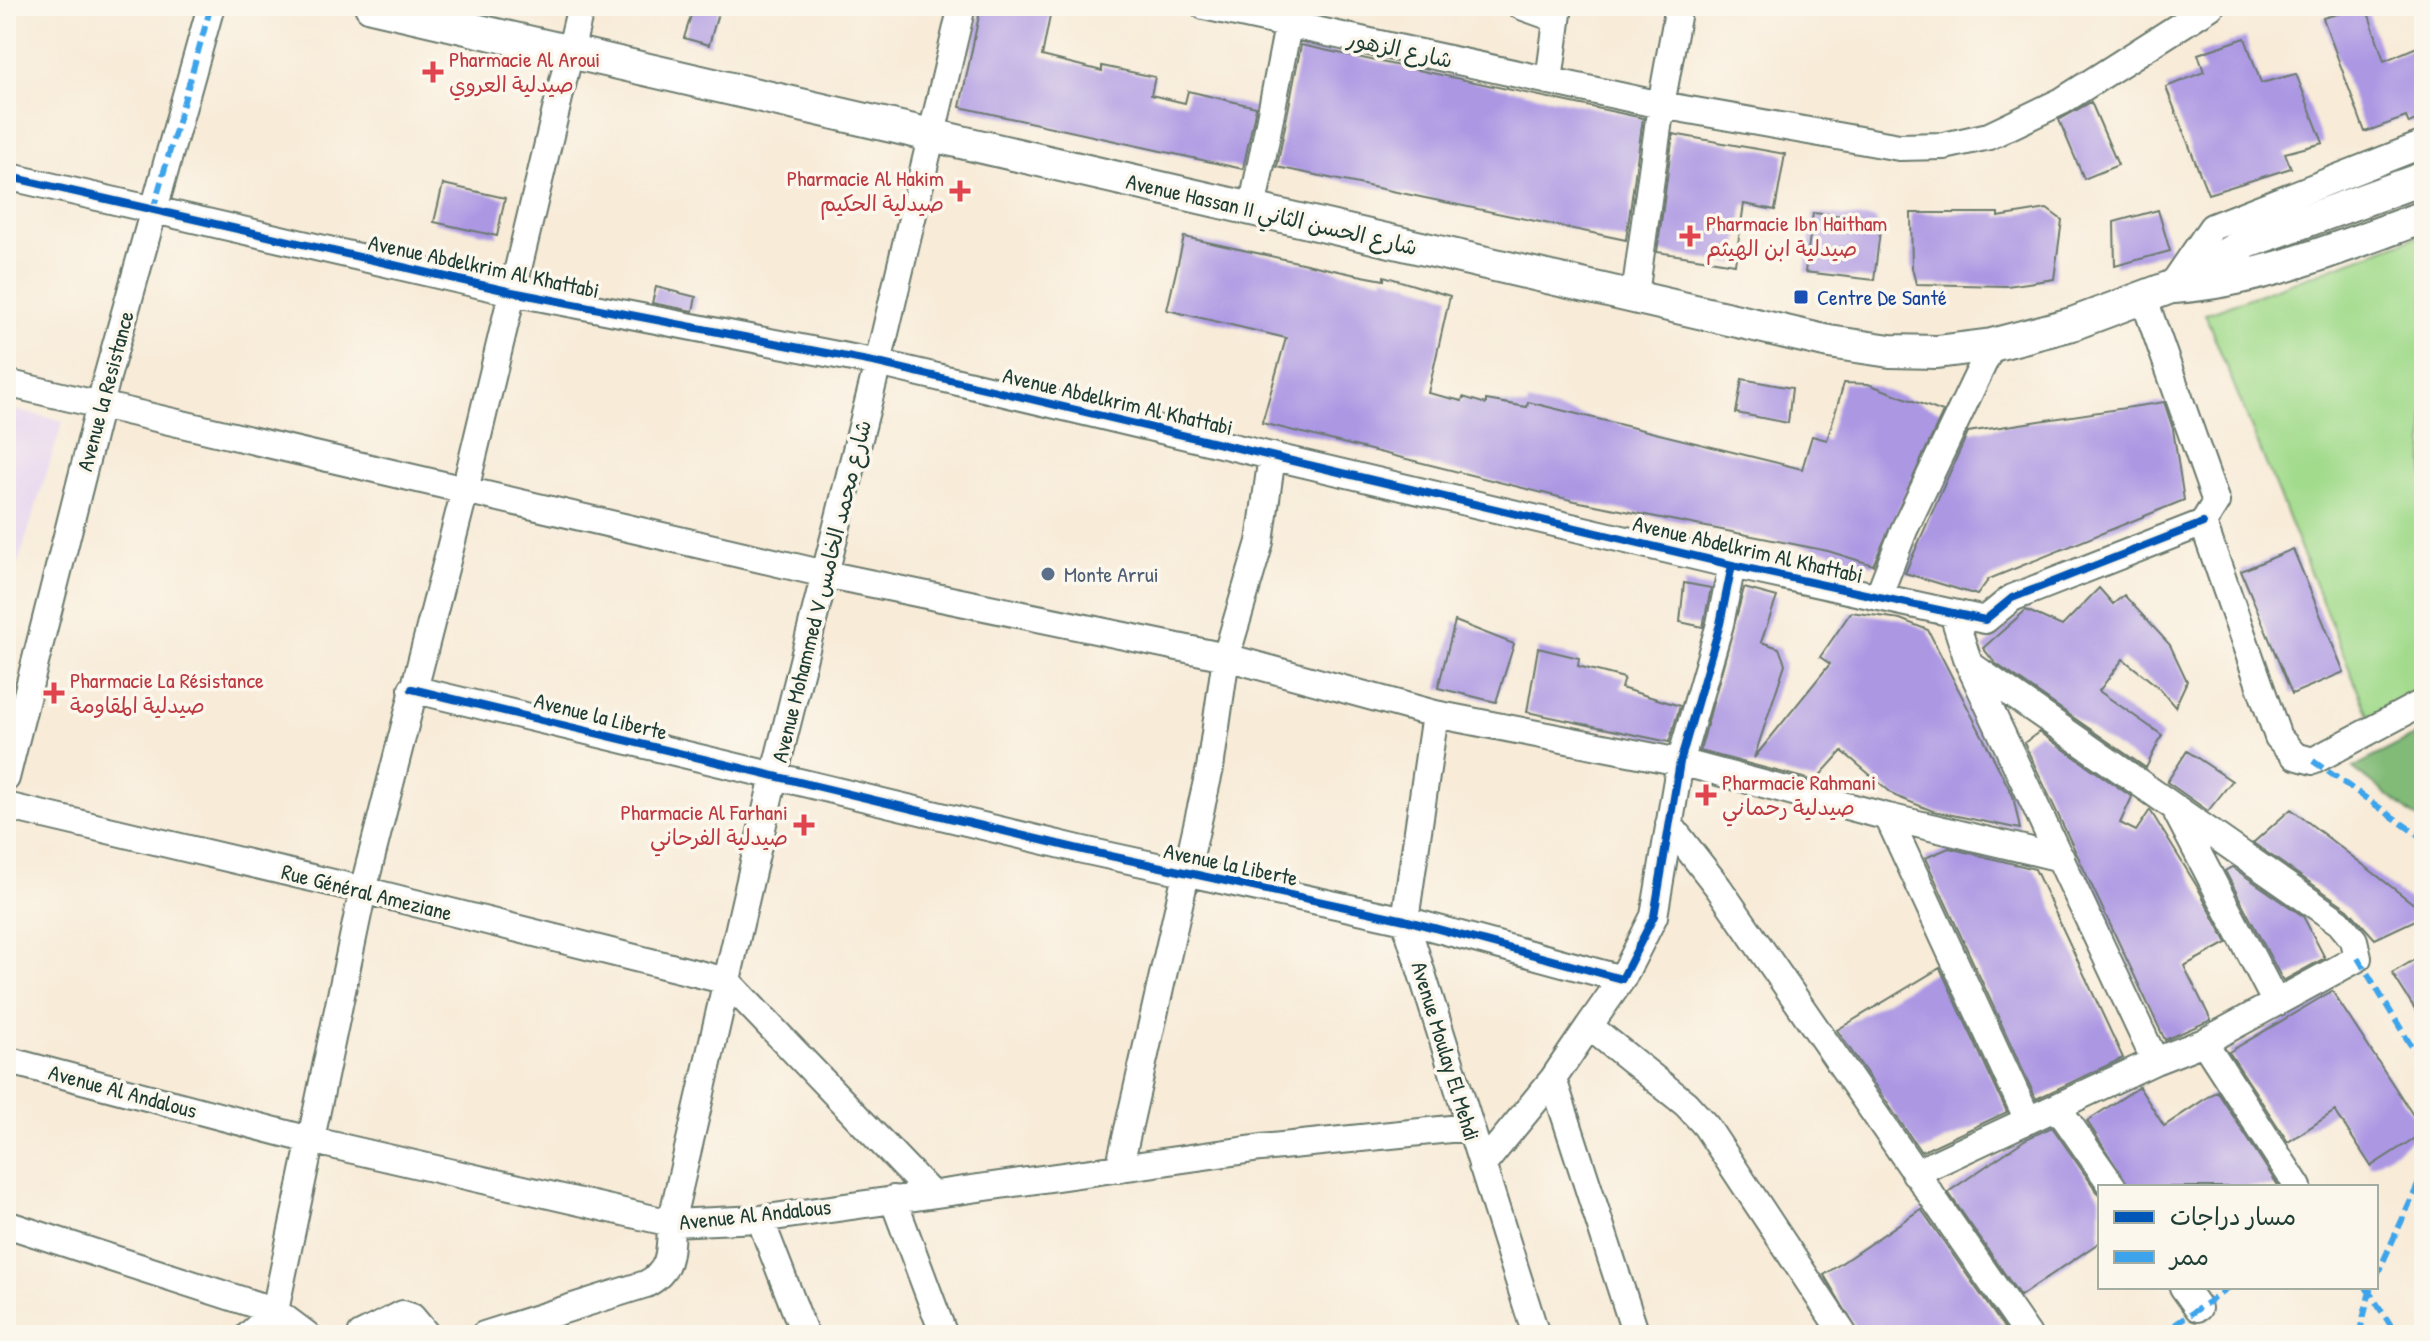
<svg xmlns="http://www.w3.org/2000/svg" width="2430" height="1341" font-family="'Patrick Hand','Playpen Sans Arabic',sans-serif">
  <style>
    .built { fill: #e6d3f0 }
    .green { fill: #a3db8d; stroke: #618c60; stroke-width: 2 }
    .forest { fill: #82bb78; stroke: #507c56; stroke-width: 2 }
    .building { fill: #ac97e3 }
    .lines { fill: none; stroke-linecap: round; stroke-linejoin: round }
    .minor-casing { stroke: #6b7a6d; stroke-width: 30 }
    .major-casing { stroke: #6b7a6d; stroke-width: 36 }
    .minor { stroke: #fff; stroke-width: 26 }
    .major { stroke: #fff; stroke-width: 32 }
    .quiet { stroke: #3da4eb; stroke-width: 6; stroke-dasharray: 12 6; stroke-linecap: butt }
    .cycleway-casing { stroke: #fbf7ec; stroke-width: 13 }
    .cycleway { stroke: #0057b8; stroke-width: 8 }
    .health-dot { fill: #e0444e; stroke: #fbf7ec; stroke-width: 3 }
    .transit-dot { fill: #1a4fb4; stroke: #fbf7ec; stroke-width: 3 }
    .service-dot { fill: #5c6f8a; stroke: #fbf7ec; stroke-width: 3 }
    .labels { text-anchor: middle; stroke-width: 7; stroke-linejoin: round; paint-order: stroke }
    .street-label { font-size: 22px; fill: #1f3d34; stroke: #fbf7ec }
    .health-label { font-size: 22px; fill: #be3a42; stroke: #fbf7ec; text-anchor: start }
    .transit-label { font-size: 22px; fill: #164399; stroke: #fbf7ec; text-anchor: start }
    .service-label { font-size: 22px; fill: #4e5e75; stroke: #fbf7ec; text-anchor: start }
  </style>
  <rect width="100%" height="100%" fill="#fbf7ec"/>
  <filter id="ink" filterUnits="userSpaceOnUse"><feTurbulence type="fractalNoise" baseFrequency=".0125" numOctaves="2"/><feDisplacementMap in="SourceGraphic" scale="16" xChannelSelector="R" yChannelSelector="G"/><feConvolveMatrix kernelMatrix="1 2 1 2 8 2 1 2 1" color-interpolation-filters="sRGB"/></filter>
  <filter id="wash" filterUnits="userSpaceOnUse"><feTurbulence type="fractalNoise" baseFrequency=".006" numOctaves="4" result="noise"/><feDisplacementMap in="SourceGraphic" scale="32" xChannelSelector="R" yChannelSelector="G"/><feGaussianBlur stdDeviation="1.8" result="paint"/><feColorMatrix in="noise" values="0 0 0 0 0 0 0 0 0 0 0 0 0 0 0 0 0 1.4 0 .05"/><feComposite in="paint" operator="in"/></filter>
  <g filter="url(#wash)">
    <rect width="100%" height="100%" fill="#f8ebd8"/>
    <path class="built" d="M6,408L63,421L8,595L6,594Z"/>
    <path class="green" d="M2424,234V688L2369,717L2205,314Z"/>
    <path class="forest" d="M2424,731V824L2353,768Z"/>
    <g id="blocks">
      <path class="building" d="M694,6H720L709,45L684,38Z
        M981,6H1052L1042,56L1102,71V66L1155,77L1151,95L1185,103L1188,91L1256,107L1243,169L960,107Z
        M2366,6L2384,61L2424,44V117L2409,124L2406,117L2365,132L2323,18Z
        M2245,38L2261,83L2296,74L2323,143L2285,153L2291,168L2208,194L2166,87L2204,72L2198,54Z
        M1301,45L1643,118L1626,240L1277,167Z
        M2091,102L2118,165L2084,179L2059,120Z
        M1673,134L1785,154L1775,210L1744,204L1735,264L1657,252Z
        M443,184L505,198L497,236L434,222Z
        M2047,209L2062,220L2054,279L2007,286L1916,284L1912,268L1911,213H1998V217Z
        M2158,210L2170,251L2115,266L2114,222Z
        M1813,213L1875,219L1880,231L1874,280L1805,272Z
        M1184,237L1352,274L1384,280V276L1450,296L1428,393L1462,401L1463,397L1486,404V400L1527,407L1528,402L1802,469L1812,436L1827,440L1844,383L1868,384L1943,412L1873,565L1828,551L1575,501L1262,423L1286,338L1167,310Z
        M656,287L696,297L693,311L652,303Z
        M1742,379L1792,388L1788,423L1736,413Z
        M2164,402L2173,429L2184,500L1989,579L1977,595L1905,573L1968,432Z
        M2293,549L2344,672L2292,694L2241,571Z
        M1684,583L1711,588L1703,627L1680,622Z
        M1744,588L1777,597L1761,642L1779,648L1785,664L1754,758L1830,664L1820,657L1851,612L1900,619L1928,630L2013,796L2020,829L1933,811L1895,796L1842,751L1815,781L1700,751Z
        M2099,588L2113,604L2124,595L2170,645L2187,681L2175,707L2157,686L2123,659L2099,691L2162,735L2146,768L1995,663L1983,648L2026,610L2062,626Z
        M1455,621L1514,644L1496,702L1438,688Z
        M1538,648L1579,658L1578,666L1624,678L1621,688L1680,706L1669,742L1527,712Z
        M2039,732L2132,797L2120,823L2136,831L2150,810L2198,888L2227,943L2184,966L2211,1020L2165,1040L2024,743Z
        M2187,751L2232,781L2208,811L2167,782Z
        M2291,809L2424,912V916L2375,939L2348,909L2253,843Z
        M1949,848L2035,869L2123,1058L2036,1099L1925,858Z
        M2232,867L2303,916L2325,958L2283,981L2225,871Z
        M2424,954V1023L2392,973Z
        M1940,968L2007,1112L1921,1152L1837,1030Z
        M2332,991L2424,1132L2371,1166L2335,1111L2288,1142L2229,1052Z
        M2139,1087L2164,1126L2217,1091L2279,1187H2129L2087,1121Z
        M2052,1127L2100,1196V1242L2020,1296L1948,1192L2026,1139Z
        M1921,1209L2009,1335H1860L1824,1275Z"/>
    </g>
  </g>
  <g filter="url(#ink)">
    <use href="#blocks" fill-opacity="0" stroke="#6b7a6d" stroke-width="2"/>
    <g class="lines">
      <defs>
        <path id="minor" d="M1204,6L1661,105L1899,147L1944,146L1989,136L2062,101L2211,6
          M1521,6L1557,19
          M1549,81L1559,6
          M6,176L512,292L878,363L1732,565L1985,620L2012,598L2203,523
          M1252,210L1288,26
          M2173,284L2212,227L2424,144
          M1635,295L1661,105L1679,6
          M2144,299L2216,502L2203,523L2278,737L2295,756L2313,761L2424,702
          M6,383L825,574L1226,657L1435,714L1680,762L1888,817L2061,858
          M1878,597L1904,530L1992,345
          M1953,614L1969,664L2155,1061
          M412,689L1083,850L1405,920L1622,979L1654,916L1680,762L1720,624L1732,565
          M1435,714L1405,920L1536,1335
          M6,778L107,377L211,6
          M6,806L363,890L727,981L931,1194
          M2177,813L2276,1003
          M1888,817L2028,1120
          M1669,824L1718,887L2028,1335
          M1622,979L1589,1026L1686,1104L1706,1126L1844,1335
          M1589,1026L1553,1079L1636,1335
          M2204,1042L2298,1187
          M6,1060L310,1140L671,1223L760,1219L1261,1148L1470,1127
          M2058,1108L2113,1187
          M1482,1166L1553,1079
          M1119,1169L1210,768L1226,657L1260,542L1272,456
          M1915,1173L2155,1061L2204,1042L2358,958L2354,940L2339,922L1969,664
          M893,1199L944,1335
          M760,1219L805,1335
          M6,1224L275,1311L307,1335
          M2183,1287L2198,1308
          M249,1335L275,1311L363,890L465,490L581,6
          M361,1335L403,1314L412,1317L427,1335
          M484,1335L646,1284C672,1271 670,1250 671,1223L774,776L878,363L962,6"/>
        <path id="major" d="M371,6L1829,342L1890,351L1937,352L1992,345L2072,324L2171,287L2247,242L2424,178
          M2174,287C2262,281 2342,246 2424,217"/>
      </defs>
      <use href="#minor" class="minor-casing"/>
      <use href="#major" class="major-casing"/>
      <use href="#minor" class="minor"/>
      <use href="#major" class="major"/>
      <path class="quiet" d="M153,210L211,6
        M2313,761L2424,839
        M2358,958L2424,1067
        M2376,1277L2424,1172
        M2366,1287L2397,1335
        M2160,1335L2230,1287
        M2359,1335L2371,1287"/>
      <defs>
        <path id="cycleway" d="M6,176L512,292L878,363L1732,565L1985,620L2012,598L2203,523
          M412,689L1083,850L1405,920L1622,979L1654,916L1680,762L1720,624L1732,565"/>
      </defs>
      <use href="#cycleway" class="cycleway-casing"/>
      <use href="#cycleway" class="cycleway"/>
    </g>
  </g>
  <g class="health-dot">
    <path d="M429 60h8v8h8v8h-8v8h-8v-8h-8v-8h8z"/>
    <path d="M956 179h8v8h8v8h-8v8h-8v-8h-8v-8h8z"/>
    <path d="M1686 224h8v8h8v8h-8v8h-8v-8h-8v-8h8z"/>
    <path d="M50 681h8v8h8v8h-8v8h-8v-8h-8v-8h8z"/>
    <path d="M1702 783h8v8h8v8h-8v8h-8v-8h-8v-8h8z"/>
    <path d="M800 813h8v8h8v8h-8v8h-8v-8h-8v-8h8z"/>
  </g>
  <rect class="transit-dot" x="1793" y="289" width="16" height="16" rx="4"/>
  <circle class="service-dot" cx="1048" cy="574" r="8"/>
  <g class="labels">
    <g class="street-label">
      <text transform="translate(1400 49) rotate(12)" y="8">شارع الزهور</text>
      <text transform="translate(1272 214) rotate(13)" y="8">Avenue Hassan II شارع الحسن الثاني</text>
      <text transform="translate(484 266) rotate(12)" y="8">Avenue Abdelkrim Al Khattabi</text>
      <text transform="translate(105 391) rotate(-75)" y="8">Avenue la Resistance</text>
      <text transform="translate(1118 401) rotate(13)" y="8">Avenue Abdelkrim Al Khattabi</text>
      <text transform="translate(1748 549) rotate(13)" y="8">Avenue Abdelkrim Al Khattabi</text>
      <text transform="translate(821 591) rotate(-76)" y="8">Avenue Mohammed V شارع محمد الخامس</text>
      <text transform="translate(601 716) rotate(14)" y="8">Avenue la Liberte</text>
      <text transform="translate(1231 864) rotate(12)" y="8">Avenue la Liberte</text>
      <text transform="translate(367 892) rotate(14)" y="8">Rue Général Ameziane</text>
      <text transform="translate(1446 1051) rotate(73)" y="8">Avenue Moulay El Mehdi</text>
      <text transform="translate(123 1091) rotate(15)" y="8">Avenue Al Andalous</text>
      <text transform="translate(755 1214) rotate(-6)" y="8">Avenue Al Andalous</text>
    </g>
    <g class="health-label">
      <text x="449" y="67">Pharmacie Al Aroui<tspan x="449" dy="25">صيدلية العروي</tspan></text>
      <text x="944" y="186" text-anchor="end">Pharmacie Al Hakim<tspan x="944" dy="25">صيدلية الحكيم</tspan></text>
      <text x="1706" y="231">Pharmacie Ibn Haitham<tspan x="1706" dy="25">صيدلية ابن الهيثم</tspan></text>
      <text x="70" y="688">Pharmacie La Résistance<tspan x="70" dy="25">صيدلية المقاومة</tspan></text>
      <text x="1722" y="790">Pharmacie Rahmani<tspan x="1722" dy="25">صيدلية رحماني</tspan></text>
      <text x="788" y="820" text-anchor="end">Pharmacie Al Farhani<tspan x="788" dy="25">صيدلية الفرحاني</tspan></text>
    </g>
    <g class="transit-label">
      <text x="1817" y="305">Centre De Santé</text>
    </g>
    <g class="service-label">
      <text x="1064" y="582">Monte Arrui</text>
    </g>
  </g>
  <rect width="2430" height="1341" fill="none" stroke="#fbf7ec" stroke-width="32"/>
  <rect x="2098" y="1185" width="280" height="104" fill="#fbf7ec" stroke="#a3ada2" stroke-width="2"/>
  <rect x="2114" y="1211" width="40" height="12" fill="#0057b8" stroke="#a3ada2" stroke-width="2"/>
  <text x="2170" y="1225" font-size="24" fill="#1f3d34">مسار دراجات</text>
  <rect x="2114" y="1251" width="40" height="12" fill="#3da4eb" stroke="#a3ada2" stroke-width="2"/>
  <text x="2170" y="1265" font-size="24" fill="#1f3d34">ممر</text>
</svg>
